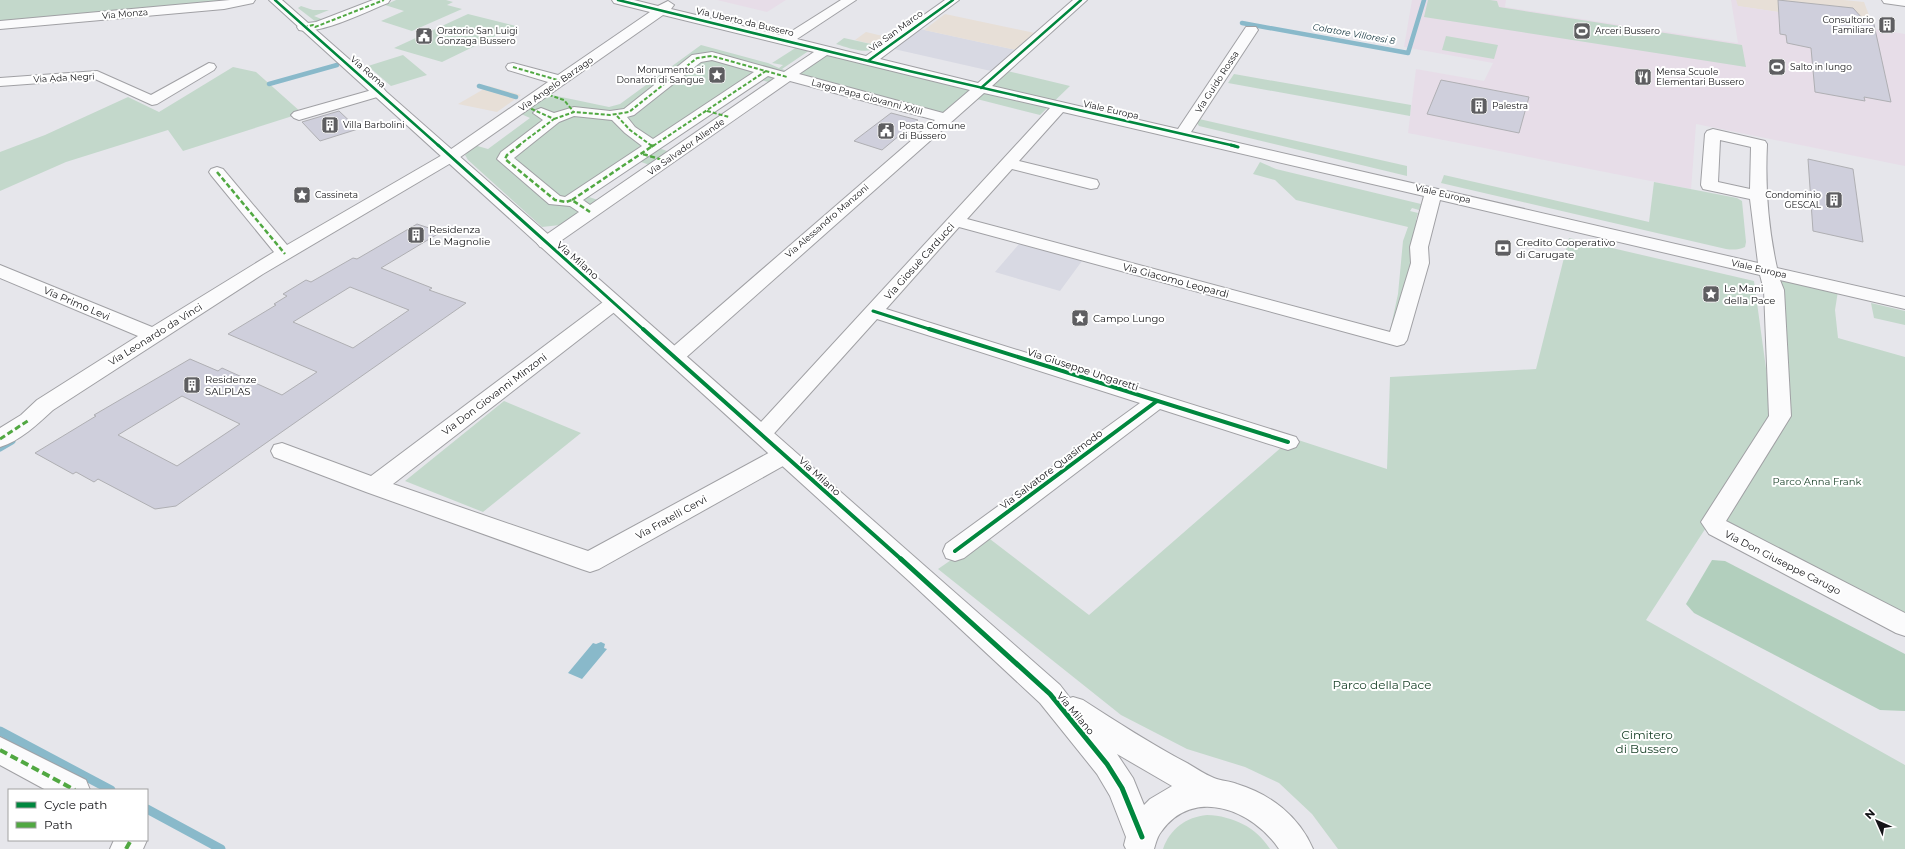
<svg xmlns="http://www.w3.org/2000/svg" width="1905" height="849" font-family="Montserrat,sans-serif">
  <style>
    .built { fill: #d8d9e3 }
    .industrial { fill: #e7dfd7 }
    .education { fill: #e7dde8 }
    .green { fill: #c3d8cb }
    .forest { fill: #b2cfbd }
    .water { fill: #89b9ca }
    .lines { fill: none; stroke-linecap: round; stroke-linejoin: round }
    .stream-far2 { stroke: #89b9ca; stroke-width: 4.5 }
    .stream-far1 { stroke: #89b9ca; stroke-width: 7 }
    .stream { stroke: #89b9ca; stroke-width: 9 }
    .building { fill: #cfcfdc; stroke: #afafb3; fill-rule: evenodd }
    .street-casing { stroke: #a0a0a4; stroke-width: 2 }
    .secondary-casing { stroke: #a0a0a4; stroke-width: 2 }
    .street { fill: #fbfbfc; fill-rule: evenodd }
    .secondary { fill: #fbfbfc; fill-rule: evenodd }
    .quiet-far3 { stroke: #51a842; stroke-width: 2; stroke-dasharray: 4 2; stroke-linecap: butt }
    .quiet-far2 { stroke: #51a842; stroke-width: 2.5; stroke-dasharray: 5 2.5; stroke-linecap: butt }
    .quiet-far1 { stroke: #51a842; stroke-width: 3; stroke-dasharray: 6 3; stroke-linecap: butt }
    .quiet { stroke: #51a842; stroke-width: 4; stroke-dasharray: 8 4; stroke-linecap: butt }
    .cycleway-far3-casing { stroke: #fff; stroke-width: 4 }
    .cycleway-far2-casing { stroke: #fff; stroke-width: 5 }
    .cycleway-far1-casing { stroke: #fff; stroke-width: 6 }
    .cycleway-casing { stroke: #fff; stroke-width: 8 }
    .cycleway-far3 { stroke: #00873e; stroke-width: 2.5 }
    .cycleway-far2 { stroke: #00873e; stroke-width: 3 }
    .cycleway-far1 { stroke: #00873e; stroke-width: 4 }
    .cycleway { stroke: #00873e; stroke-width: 5 }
    .labels { text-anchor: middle; stroke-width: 4; stroke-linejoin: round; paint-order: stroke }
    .far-street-label { font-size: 9px; fill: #141417; stroke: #fff }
    .far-poi-label { font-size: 9px; fill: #141417; stroke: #fff; text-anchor: start }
    .far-water-label { font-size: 9px; font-style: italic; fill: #13353f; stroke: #fff }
    .poi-label { font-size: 10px; fill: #141417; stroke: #fff; text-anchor: start }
    .street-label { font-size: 10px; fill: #141417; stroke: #fff }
    .park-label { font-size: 10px; fill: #133c23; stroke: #fff }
    .near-park-label { font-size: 12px; fill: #133c23; stroke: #fff }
  </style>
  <rect width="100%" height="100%" fill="#e6e6eb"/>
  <path class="built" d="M920,29L1016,50L991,71L894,49Z
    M1019,244L1069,257L1082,261L1060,291L995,272Z"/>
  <path class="industrial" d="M1736,0H1843L1864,2L1873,26L1737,6Z
    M945,14L1035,33L1016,50L924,30Z
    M866,32L891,38L880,46L855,40Z
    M489,86L521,95L497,112L458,104Z"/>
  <path class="education" d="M717,0H786L767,12Z
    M1412,0H1506L1505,7L1738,43L1731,0H1736L1738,6L1873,26L1875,29L1905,34V166L1696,124L1691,189L1408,133L1416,69L1484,81L1493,63L1404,47Z"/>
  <path class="green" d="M0,0H231L0,21Z
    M396,0H446L453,2L447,5L462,9L412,31L381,21L404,11L385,5Z
    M1428,0H1490L1497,1L1499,7L1742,45L1746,67L1424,17Z
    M301,6L313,10H329L314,16L329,22L320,25L298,8Z
    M468,14L516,26L442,62L394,48Z
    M1446,36L1498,45L1494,59L1442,50Z
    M844,38L880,46C867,56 850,48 836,44Z
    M701,45L768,63L779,68L783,65L772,63L797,47L810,50L782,69L792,73L776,84L761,80L659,148L675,154L656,167L638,161L586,196L604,202L560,225L542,227L468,160L465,155L474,145L488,149L530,118L519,113L547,94L609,107L620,104Z
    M826,51L983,87L1003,70L1070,86L1040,115L969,97L944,117L791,75Z
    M403,55L427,75L391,86L368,66Z
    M233,67L256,72L302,113L183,151L168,130L66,162L0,191V152L45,135L128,97L159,112Z
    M1234,74L1411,105L1410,116L1228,83Z
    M1199,119L1407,166V176L1199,126L1197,123Z
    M1260,162L1276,169L1421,204L1419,210L1412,208L1410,211L1418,213L1416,220L1422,221L1414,263L1394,332L1390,331L1398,294L1403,241L1408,227L1296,200L1275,180L1253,174Z
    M1444,175L1649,222L1654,182L1737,198L1742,201L1746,242L1745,247C1738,250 1733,250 1726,249L1441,183Z
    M1569,238L1754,281L1768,383L1766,274L1838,291L1835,310L1838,338L1905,357V625L1709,523L1646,620L1905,765V849H1338L1312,814L1279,783L1245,767L1187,749L1121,715L938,569L986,536L1089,615L1292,438L1387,469L1390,377L1536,369Z
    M1871,303L1905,311V325L1874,318Z
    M504,401L581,433L483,512L405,481Z
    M1207,815C1233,816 1256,827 1270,849H1163C1170,829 1186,817 1207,815Z"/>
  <path class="forest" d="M1712,560L1725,561L1905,654V711L1880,710L1694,613L1686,604Z"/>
  <path class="water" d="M601,642L605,644L604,648L607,649L582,679L568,673L593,643L596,644Z"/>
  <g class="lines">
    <path class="stream-far2" d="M1242,23L1408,53L1424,0
      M269,84L337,65
      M479,86L516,97"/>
    <path class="stream-far1" d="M0,448L12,441"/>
    <path class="stream" d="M0,731L111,790
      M147,809L221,849"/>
  </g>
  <path class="building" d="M1778,0L1853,8L1863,19L1873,20L1891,102L1864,97L1865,101L1815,92L1811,48L1787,43L1786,35L1780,34Z
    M1441,80L1529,97L1519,133L1427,114Z
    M339,111L358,129L320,141L302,122Z
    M891,113L918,120L882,150L854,141Z
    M1808,159L1853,169L1863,242L1813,231Z
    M417,224L441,232L381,268L432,288L429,290L466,303L176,506L155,509L98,479L94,482L76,472L73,474L35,453L96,416L94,415L190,359L218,371L222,368L282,395L317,372L228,334L276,305L274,304L287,296L283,294L306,280L311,282L353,258L357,259ZM350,287L409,310L353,348L293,322ZM182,396L240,424L177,466L118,435Z"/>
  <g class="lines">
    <defs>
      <path id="street" d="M230,0H255L253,3L224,9L0,29V21Z
        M373,0H390L388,3C367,11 321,35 299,30L297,27L299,24L316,22Z
        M612,0H634L658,6L668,1L674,5L671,9L784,36L841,0H856L797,39L866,56L945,0H959L880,59L978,83L1073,0H1087L992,86L1178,129L1246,27H1256L1258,30L1191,132L1758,263L1750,199L1703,189L1701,185L1705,134L1707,131L1713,129L1765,141L1767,144C1765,186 1768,227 1777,268L1905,297V309L1780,280L1784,290L1791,416L1726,521L1905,613V636L1896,633L1709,534L1701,522L1769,416L1764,290L1760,275L1440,200L1428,247L1429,263L1407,340L1404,344L1397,346L959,227L886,309L1296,437L1299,442L1296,447L1288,450L1160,409L964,558L955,561L946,558L943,551L946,544L1140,403L877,319L769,439L761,442L753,439L750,434L1050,108L984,93L682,361L675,363L668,361L665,356L668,351L935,120L790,81L552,247L546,248L540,247L537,243L540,239L579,212L570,206L549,204L497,159L501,152L543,120L533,113L536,110L541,108L554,113L574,107L610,111L624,109L692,55L712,52L784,72L814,52L663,15L456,160L263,274L53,410C38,424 20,441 0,447V428L21,415L37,400L138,336L0,278V265L152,327L274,252L211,175L209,172L211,169L217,167L223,169L287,245L444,154L548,82L508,70L506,67L508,64L513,63L558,75L650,12L614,3ZM827,55L970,90L943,113L799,74ZM712,60L754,72L653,139L635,127L627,117L634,115L701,62ZM768,76L775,78L590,205L583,200ZM1063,112L1424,196L1410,247L1411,263L1390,332L967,219L1012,169L1091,189L1097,188L1099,184L1097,180L1019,161ZM574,116L612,120L625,133L642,146L565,197L560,196L514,158L559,122ZM1720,140L1751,147L1750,189L1718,182Z
        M1882,0H1905V6L1884,3Z
        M209,63L214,64L216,67L214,70L157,104L152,105L95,79L0,86V78L97,71L151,95Z
        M379,88L384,89L386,92L384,95L299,120L294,118L291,115L294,112Z
        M614,297L621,299L624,303L621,307L393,484L588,551L776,449L784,447L792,449L795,455L792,461L599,569L590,572L581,569L366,492L274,457L271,451L274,445L282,443L371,476L607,299Z
        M0,737L86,780L90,790H46L0,765Z
        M114,840H147L143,849H110Z"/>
      <path id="secondary" d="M269,0H282L1060,685L1070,698L1073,697L1083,700C1117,722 1151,744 1187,763C1196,768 1204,774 1214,778C1221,781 1230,781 1237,784C1270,794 1299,816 1313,849H1279C1253,810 1193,786 1161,832C1157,837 1156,843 1154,849H1126L1124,845L1126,837L1110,796L1097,774L1040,703L909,581ZM1117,754L1172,786L1150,799L1144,805L1133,778Z"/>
    </defs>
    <use href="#street" class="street-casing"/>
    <use href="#secondary" class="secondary-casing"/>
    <use href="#street" class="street"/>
    <use href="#secondary" class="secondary"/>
    <path class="quiet-far3" d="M304,27L313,25L315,27L384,0
      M513,67L561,81
      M543,93L564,100L573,111
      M707,111L729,117
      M617,116L630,130L652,146
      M554,119L574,112L610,115L629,112L697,58L712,56L787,77
      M518,146L554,119L525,106
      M653,146L766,71"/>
    <path class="quiet-far2" d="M520,145L507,155L505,159L555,200L566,202L572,200L590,212
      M651,145L653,147
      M643,154L666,161
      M217,172L285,254
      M572,200L654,145"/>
    <path class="quiet-far1" d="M0,439L29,420"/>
    <path class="quiet" d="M0,750L75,790
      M126,849L131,840"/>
    <defs>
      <path id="cycleway-far3" d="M275,0L439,146
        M618,0L909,71L1235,146
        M868,61L953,0
        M981,88L1081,0"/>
      <path id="cycleway-far2" d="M438,145L644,330
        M1231,145L1238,147
        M873,311L932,330"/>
      <path id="cycleway-far1" d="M643,329L902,560
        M929,329L1288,442
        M955,551L1157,401"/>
      <path id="cycleway" d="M901,559L1050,694L1107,764L1122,788L1142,837"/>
    </defs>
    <use href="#cycleway-far3" class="cycleway-far3-casing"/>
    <use href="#cycleway-far2" class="cycleway-far2-casing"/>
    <use href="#cycleway-far1" class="cycleway-far1-casing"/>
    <use href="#cycleway" class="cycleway-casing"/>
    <use href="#cycleway-far3" class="cycleway-far3"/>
    <use href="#cycleway-far2" class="cycleway-far2"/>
    <use href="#cycleway-far1" class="cycleway-far1"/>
    <use href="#cycleway" class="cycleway"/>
  </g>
  <defs>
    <symbol id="building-square" viewBox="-11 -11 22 22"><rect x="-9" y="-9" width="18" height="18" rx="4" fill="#5e5e61" stroke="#fff"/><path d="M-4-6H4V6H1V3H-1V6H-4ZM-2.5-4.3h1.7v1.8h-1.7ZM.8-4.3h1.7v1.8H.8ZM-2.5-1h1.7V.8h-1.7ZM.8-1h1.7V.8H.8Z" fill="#fff"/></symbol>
    <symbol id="stadium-square" viewBox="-11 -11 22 22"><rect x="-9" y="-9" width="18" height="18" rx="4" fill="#5e5e61" stroke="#fff"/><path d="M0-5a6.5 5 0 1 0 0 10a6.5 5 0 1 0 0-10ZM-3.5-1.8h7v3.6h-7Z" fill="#fff"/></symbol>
    <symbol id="civic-square" viewBox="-11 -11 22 22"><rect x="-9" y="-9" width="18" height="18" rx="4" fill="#5e5e61" stroke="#fff"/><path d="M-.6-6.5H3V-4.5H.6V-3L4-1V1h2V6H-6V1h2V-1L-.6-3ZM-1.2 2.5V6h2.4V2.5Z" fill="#fff"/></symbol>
    <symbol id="sight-square" viewBox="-11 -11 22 22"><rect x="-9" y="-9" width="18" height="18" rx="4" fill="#5e5e61" stroke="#fff"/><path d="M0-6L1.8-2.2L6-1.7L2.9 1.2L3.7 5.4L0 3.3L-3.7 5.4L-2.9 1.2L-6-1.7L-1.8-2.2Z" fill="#fff"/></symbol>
    <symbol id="restaurant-square" viewBox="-11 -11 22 22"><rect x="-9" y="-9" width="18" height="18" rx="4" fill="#5e5e61" stroke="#fff"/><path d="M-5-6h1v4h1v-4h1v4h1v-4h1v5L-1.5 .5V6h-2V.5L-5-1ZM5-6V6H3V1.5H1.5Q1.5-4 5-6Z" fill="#fff"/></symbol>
    <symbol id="bank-square" viewBox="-11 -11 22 22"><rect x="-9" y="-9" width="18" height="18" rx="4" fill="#5e5e61" stroke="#fff"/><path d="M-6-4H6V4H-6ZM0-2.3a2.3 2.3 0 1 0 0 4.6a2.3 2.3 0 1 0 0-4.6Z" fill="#fff"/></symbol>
  </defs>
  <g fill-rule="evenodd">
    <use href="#building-square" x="1877" y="15" width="20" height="20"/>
    <use href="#stadium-square" x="1572" y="21" width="20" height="20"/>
    <use href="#civic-square" x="414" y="26" width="20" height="20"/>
    <use href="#stadium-square" x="1767" y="57" width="20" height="20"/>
    <use href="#sight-square" x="707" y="65" width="20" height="20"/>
    <use href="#restaurant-square" x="1633" y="67" width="20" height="20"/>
    <use href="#building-square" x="1469" y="96" width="20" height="20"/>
    <use href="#building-square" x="320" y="115" width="20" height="20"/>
    <use href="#civic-square" x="876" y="121" width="20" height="20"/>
    <use href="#sight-square" x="292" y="185" width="20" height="20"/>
    <use href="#building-square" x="1824" y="190" width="20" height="20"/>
    <use href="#building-square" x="406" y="225" width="20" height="20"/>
    <use href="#bank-square" x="1493" y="238" width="20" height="20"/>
    <use href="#sight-square" x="1701" y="284" width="20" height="20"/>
    <use href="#sight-square" x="1070" y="308" width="20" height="20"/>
    <use href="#building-square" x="182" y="375" width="20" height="20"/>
  </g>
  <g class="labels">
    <g class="far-street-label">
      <text transform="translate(125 14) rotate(-5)" y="3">Via Monza</text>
      <text transform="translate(745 22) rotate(13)" y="3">Via Uberto da Bussero</text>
      <text transform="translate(896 31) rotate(-36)" y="3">Via San Marco</text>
      <text transform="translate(368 72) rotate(41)" y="3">Via Roma</text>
      <text transform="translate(64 78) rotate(-3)" y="3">Via Ada Negri</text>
      <text transform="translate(1217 82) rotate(-57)" y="3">Via Guido Rossa</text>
      <text transform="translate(556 84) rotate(-35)" y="3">Via Angelo Barzago</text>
      <text transform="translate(867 97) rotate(15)" y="3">Largo Papa Giovanni XXIII</text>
      <text transform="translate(1111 110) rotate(13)" y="3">Viale Europa</text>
      <text transform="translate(686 147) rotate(-35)" y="3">Via Salvador Allende</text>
      <text transform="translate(1443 194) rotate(13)" y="3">Viale Europa</text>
      <text transform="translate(827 221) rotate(-41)" y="3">Via Alessandro Manzoni</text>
      <text transform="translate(1759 269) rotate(13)" y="3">Viale Europa</text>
    </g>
    <g class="far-poi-label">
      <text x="1874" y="23" text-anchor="end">Consultorio<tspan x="1874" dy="10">Familiare</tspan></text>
      <text x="437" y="34">Oratorio San Luigi<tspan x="437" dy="10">Gonzaga Bussero</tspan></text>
      <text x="1595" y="34">Arceri Bussero</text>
      <text x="1790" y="70">Salto in lungo</text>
      <text x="704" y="73" text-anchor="end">Monumento ai<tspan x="704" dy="10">Donatori di Sangue</tspan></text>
      <text x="1656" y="75">Mensa Scuole<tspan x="1656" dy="10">Elementari Bussero</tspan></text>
      <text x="1492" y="109">Palestra</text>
      <text x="343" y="128">Villa Barbolini</text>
      <text x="899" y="129">Posta Comune<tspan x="899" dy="10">di Bussero</tspan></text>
      <text x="315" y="198">Cassineta</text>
      <text x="1821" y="198" text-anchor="end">Condominio<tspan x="1821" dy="10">GESCAL</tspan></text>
    </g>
    <g class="far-water-label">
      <text transform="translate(1354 34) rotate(10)" y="3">Colatore Villoresi 8</text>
    </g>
    <g class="poi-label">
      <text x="429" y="233">Residenza<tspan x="429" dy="12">Le Magnolie</tspan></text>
      <text x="1516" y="246">Credito Cooperativo<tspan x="1516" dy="12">di Carugate</tspan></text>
      <text x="1724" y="292">Le Mani<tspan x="1724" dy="12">della Pace</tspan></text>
      <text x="1093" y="322">Campo Lungo</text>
      <text x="205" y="383">Residenze<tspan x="205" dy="12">SALPLAS</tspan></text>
    </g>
    <g class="street-label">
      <text transform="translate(578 260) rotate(41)" y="4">Via Milano</text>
      <text transform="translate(919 261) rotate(-48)" y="4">Via Giosuè Carducci</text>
      <text transform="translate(1176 280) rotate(15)" y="4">Via Giacomo Leopardi</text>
      <text transform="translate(77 303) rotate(23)" y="4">Via Primo Levi</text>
      <text transform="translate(155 334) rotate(-32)" y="4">Via Leonardo da Vinci</text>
      <text transform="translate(1083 369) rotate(18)" y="4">Via Giuseppe Ungaretti</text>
      <text transform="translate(494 394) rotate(-37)" y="4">Via Don Giovanni Minzoni</text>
      <text transform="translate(1051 469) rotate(-37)" y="4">Via Salvatore Quasimodo</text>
      <text transform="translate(820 476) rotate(42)" y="4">Via Milano</text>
      <text transform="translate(671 517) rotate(-29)" y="4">Via Fratelli Cervi</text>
      <text transform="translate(1783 562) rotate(27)" y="4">Via Don Giuseppe Carugo</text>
      <text transform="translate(1076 713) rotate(50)" y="4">Via Milano</text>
    </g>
    <g class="park-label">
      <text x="1817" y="485">Parco Anna Frank</text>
    </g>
    <g class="near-park-label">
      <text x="1382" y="689">Parco della Pace</text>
      <text x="1647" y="739">Cimitero<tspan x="1647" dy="14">di Bussero</tspan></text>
    </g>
  </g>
  <rect x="8" y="789" width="140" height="52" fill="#ffffff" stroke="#a1a1a2"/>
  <rect x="16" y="802" width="20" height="6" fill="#00873e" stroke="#a1a1a2"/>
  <text x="44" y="809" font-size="12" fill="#141417">Cycle path</text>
  <rect x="16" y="822" width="20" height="6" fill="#51a842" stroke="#a1a1a2"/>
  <text x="44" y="829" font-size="12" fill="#141417">Path</text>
  <g transform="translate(1877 821) rotate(315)" stroke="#ffffff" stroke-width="3" paint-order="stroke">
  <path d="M0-3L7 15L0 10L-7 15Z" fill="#141417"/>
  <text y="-6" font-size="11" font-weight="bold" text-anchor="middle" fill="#141417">N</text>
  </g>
</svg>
